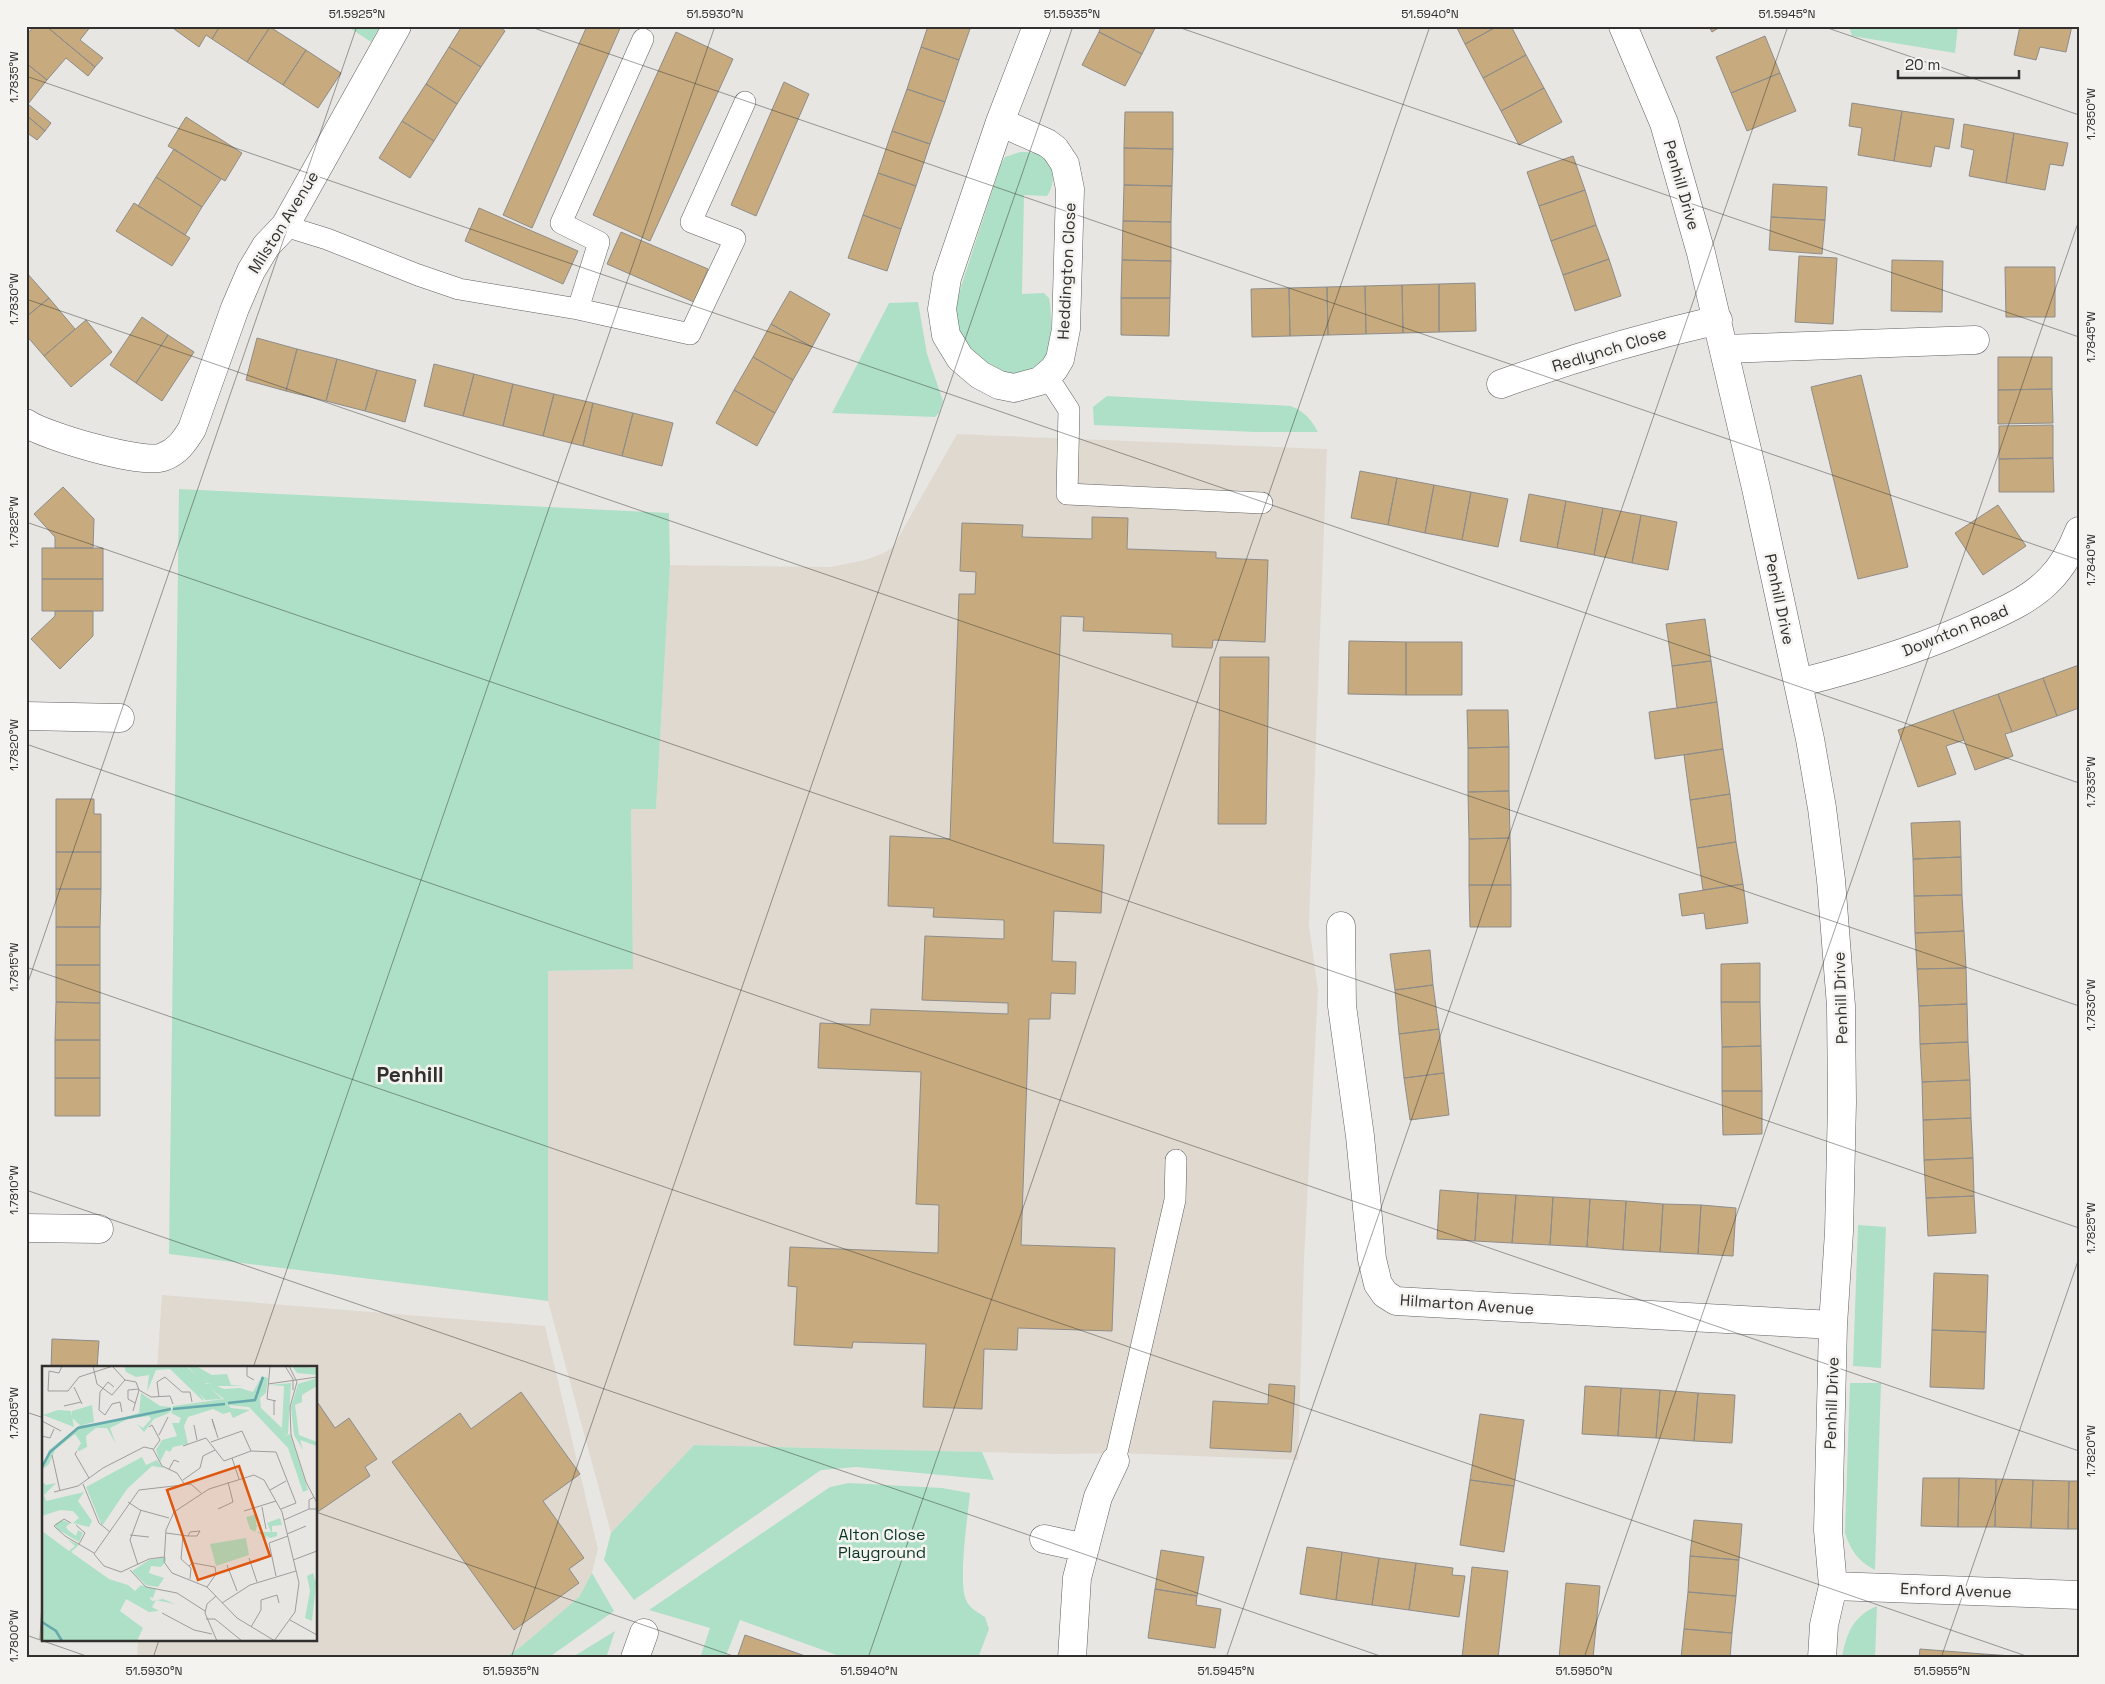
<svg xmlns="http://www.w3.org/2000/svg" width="2105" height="1684" font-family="'Space Grotesk',sans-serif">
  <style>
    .built { fill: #dfd9d0 }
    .green { fill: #ade0c6 }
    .building { fill: #c7ab7e; stroke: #8e8c8a }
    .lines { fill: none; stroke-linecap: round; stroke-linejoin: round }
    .service-casing { stroke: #62605e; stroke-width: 22 }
    .minor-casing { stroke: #62605e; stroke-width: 29 }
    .service { stroke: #fff; stroke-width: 21 }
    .minor { stroke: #fff; stroke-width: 28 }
    .ticks { fill: none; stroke: #31302f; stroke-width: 1; stroke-opacity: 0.45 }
    .labels { text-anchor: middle; stroke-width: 5; stroke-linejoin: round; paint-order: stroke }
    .street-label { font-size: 16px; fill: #31302f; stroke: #f5f3f0 }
    .park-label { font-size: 16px; fill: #083624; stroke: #f5f3f0 }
    .district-label { font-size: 21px; font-weight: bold; fill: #31302f; stroke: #f5f3f0 }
    .inset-river { fill: none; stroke: #67a9ad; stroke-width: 2.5 }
    .inset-road { fill: none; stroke: #9f9d9b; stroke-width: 1 }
    .view { fill: #df570e; fill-opacity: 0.15; stroke: #df570e; stroke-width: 2.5 }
    .inset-edge { fill: none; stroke: #31302f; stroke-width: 2.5 }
    .neatline { fill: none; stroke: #31302f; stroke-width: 2 }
    .ticks-label { font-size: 12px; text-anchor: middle; fill: #31302f }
  </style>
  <rect width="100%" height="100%" fill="#e8e6e3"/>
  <path class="built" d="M957,434L1327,449L1309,925L1318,990L1304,1259L1298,1460L1118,1453L1062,1454L694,1445L611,1533L548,1301V971L633,969L631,809H656L670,565L831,567L865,560L884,553L893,547Z
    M162,1295L545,1326L598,1549L592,1573L579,1597L523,1645L505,1658H137L138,1640H316V1368H157Z"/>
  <path class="green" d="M347,26H380L371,42Z
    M1849,26H1958L1955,53L1852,36Z
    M1020,152C1026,152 1035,152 1040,155C1055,165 1056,183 1047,196L1024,195L1022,294L1044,293L1049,298C1051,307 1051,316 1051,325C1054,411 945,370 957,299L1001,164L1005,157Z
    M918,302L927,354L943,401L939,413L935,417L832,413L889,303Z
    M1107,396L1291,406C1305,412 1311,419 1318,432H1255L1094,425L1093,407Z
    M179,489L669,513L670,565L656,809H631L633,969L548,971V1301L169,1254Z
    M1858,1225L1886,1227L1881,1368L1853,1366Z
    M1850,1383H1881L1875,1570C1858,1561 1851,1551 1845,1533Z
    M694,1445L982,1452L994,1480L856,1467L821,1470L634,1600L604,1560L611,1533Z
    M849,1483L942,1488L970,1493C968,1516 957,1585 967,1602C971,1609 979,1613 985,1617L989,1629L978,1658H845L740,1620L725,1658H700L710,1628L649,1610L830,1487Z
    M592,1573L614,1611L548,1658H505L523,1645L579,1597Z
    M1877,1606L1875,1658H1842C1846,1634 1853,1616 1877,1606Z
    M615,1631L606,1658H571Z"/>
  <path class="building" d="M34,26H46L95,67L88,76L66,58L47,80L26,63V36Z
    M46,26H91L80,40L103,58L95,67Z
    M170,26H220L212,39L206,35L199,47Z
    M220,26H268L270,27L247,62L212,39Z
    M462,26H498L505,31L481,67L449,47Z
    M587,26H621L532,228L503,215Z
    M928,26H971L959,60L921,47Z
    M1101,26H1156L1142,54L1099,32Z
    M1456,26H1498L1465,44Z
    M1498,26H1511L1526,55L1483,78L1465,44Z
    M1709,26H1722L1712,32Z
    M2020,26H2072L2066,52L2040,47L2036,60L2014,55Z
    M270,27L306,50L283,85L247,62Z
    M676,32L733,59L650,241L593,215Z
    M1099,32L1142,54L1125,86L1082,65Z
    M1765,36L1780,73L1731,93L1716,57Z
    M449,47L481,67L457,104L426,84Z
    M921,47L959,60L945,102L907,89Z
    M306,50L341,73L318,108L283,85Z
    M1526,55L1544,88L1501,111L1483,78Z
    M26,63L47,80L28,104L51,123L45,131L26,115Z
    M1780,73L1796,111L1747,131L1731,93Z
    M784,82L809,94L756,216L731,205Z
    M426,84L457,104L434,141L402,121Z
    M1544,88L1562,122L1519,145L1501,111Z
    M907,89L945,102L930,144L892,131Z
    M1852,103L1902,111L1894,161L1858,155L1862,128L1849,126Z
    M1902,111L1954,119L1949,149L1935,146L1931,167L1894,161Z
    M1125,112H1173V149L1124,148Z
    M26,115L45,131L37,140L26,132Z
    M186,117L242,153L225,181L168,146Z
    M402,121L434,141L410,178L379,158Z
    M1964,124L2014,133L2006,183L1969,176L1974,150L1961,147Z
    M892,131L930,144L916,186L878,173Z
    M2014,133L2068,143L2063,166L2050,164L2045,190L2006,183Z
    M1124,148L1173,149L1172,186L1124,185Z
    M174,149L221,179L202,207L156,177Z
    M1573,156L1585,190L1539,206L1527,172Z
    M878,173L916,186L901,229L863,215Z
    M156,177L202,207L185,235L138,206Z
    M1773,184L1827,187L1825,220L1771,217Z
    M1124,185L1172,186L1171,222L1123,221Z
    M1585,190L1596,225L1551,241L1539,206Z
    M134,203L190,238L172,266L116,231Z
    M479,208L578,251L563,284L465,241Z
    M863,215L901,229L887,271L848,258Z
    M1771,217L1825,220L1822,254L1769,250Z
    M1123,221L1171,222V261L1122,260Z
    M1596,225L1609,259L1563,275L1551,241Z
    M621,232L708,269L694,302L607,264Z
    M1799,256L1837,258L1833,324L1795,322Z
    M1609,259L1621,296L1575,311L1563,275Z
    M1122,260L1171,261L1170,298H1121Z
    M1892,260L1943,261L1942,312L1891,311Z
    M2005,267H2055V317H2006Z
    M26,272L49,298L26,317Z
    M1475,283L1476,331L1439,332V284Z
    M1439,284V332L1403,333L1402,285Z
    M1402,285L1403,333L1366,334L1365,286Z
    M1365,286L1366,334L1328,335L1327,287Z
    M1327,287L1328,335L1290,336L1289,288Z
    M1289,288L1290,336L1252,337L1251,289Z
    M790,291L830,314L812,347L771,324Z
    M49,298L75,329L44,356L26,335V317Z
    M1121,298H1170L1169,336L1121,335Z
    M142,317L168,335L136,383L110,365Z
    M86,320L112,352L71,387L44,356Z
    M771,324L812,347L793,380L753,357Z
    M168,335L194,352L162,401L136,383Z
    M257,338L297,349L286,391L246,380Z
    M297,349L337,359L326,401L286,391Z
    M753,357L793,380L775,413L734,390Z
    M1998,357H2052V389L1998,390Z
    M337,359L377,370L365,411L326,401Z
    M434,364L474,374L463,416L424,406Z
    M377,370L416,380L405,422L365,411Z
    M474,374L513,384L503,426L463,416Z
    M1861,375L1908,567L1858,579L1811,387Z
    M513,384L554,394L543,436L503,426Z
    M2052,389L2053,423L1998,424V390Z
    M734,390L775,413L757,446L716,423Z
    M554,394L593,403L583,446L543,436Z
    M593,403L633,413L622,456L583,446Z
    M633,413L673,423L662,466L622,456Z
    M2053,425V458L1999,459V426Z
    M2053,458L2054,492H1999V459Z
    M1360,471L1397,478L1388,525L1351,518Z
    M1397,478L1434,485L1425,533L1388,525Z
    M1434,485L1471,492L1462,540L1425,533Z
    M63,487L94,519L93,548H55V537L34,514Z
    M1471,492L1508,499L1498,547L1462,540Z
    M1529,494L1566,501L1557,548L1520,541Z
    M1566,501L1603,508L1594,555L1557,548Z
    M1998,505L2026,546L1983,575L1955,533Z
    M1603,508L1641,515L1632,563L1594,555Z
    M1641,515L1677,522L1668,570L1632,563Z
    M1092,517L1128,518L1127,549L1216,552V558L1268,560L1265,642L1213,640L1212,648L1172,647V634L1083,631L1084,617L1061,616L1053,843L1104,845L1101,913L1054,911L1052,961L1076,962L1075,994L1051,993L1050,1019H1029L1021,1245L1115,1248L1112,1331L1018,1328L1017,1350L984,1349L982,1409L923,1407L926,1344L853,1342L852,1348L794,1345L797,1287L788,1286L790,1247L938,1253L939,1205L916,1204L921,1072L818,1068L820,1023L870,1025L871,1009L1008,1014V1003L922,1000L925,936L1004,939V920L933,917L934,908L888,906L890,836L950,839L959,594H975L976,572L960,571L962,523L1023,525L1022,537L1092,539Z
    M42,548H103V579H42Z
    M42,579H103V611H42Z
    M55,611H93V636L60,669L31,639L55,616Z
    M1705,619L1711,661L1672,666L1666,624Z
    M1349,641L1406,642V695L1348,694Z
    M1406,642H1462V695H1406Z
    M1220,657H1269L1266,824H1218Z
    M1711,661L1717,702L1677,708L1672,666Z
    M2079,665V708L2057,716L2043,678Z
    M2043,678L2057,716L2012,732L1998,694Z
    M1998,694L2012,732L2005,734L2013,756L1975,770L1953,710Z
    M1717,702L1723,749L1655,759L1649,712Z
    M1467,710H1508L1509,747L1468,748Z
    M1953,710L1964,740L1946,746L1956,774L1918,787L1898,730Z
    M1509,747V791L1468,792V748Z
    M1723,749L1730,794L1690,800L1684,755Z
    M1509,791L1510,838L1469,839L1468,792Z
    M1730,794L1736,842L1697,848L1690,800Z
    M56,799H94V814H101V852H56Z
    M1960,821L1961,857L1913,859L1911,823Z
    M1510,838L1511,885H1469V839Z
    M1736,842L1743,884L1703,890L1697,848Z
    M56,852H101V889H56Z
    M1961,857L1962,895L1914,896L1913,859Z
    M1743,884L1748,923L1706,929L1704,913L1682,916L1679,894Z
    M1469,885H1511V927H1470Z
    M56,889H101L100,927H56Z
    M1962,895L1964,931L1915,933L1914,896Z
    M56,927H100V965H56Z
    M1964,931L1966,968L1917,969L1915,933Z
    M1430,950L1433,985L1395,990L1390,954Z
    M1760,963V1002H1721V964Z
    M56,965H100V1003L56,1002Z
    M1966,968L1967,1004L1919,1006L1917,969Z
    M1433,985L1439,1029L1399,1034L1395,990Z
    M56,1002L100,1003V1040H55Z
    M1721,1002H1760L1761,1046L1722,1047Z
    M1967,1004L1968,1042L1920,1044L1919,1006Z
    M1439,1029L1444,1073L1404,1078L1399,1034Z
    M55,1040H100V1078H55Z
    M1968,1042L1970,1080L1922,1082L1920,1044Z
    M1761,1046L1762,1091H1722V1047Z
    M1444,1073L1449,1115L1410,1120L1404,1078Z
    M55,1078H100V1116H55Z
    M1970,1080L1971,1118L1923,1120L1922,1082Z
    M1722,1091H1762V1134L1723,1135Z
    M1971,1118L1973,1158L1924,1160L1923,1120Z
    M1973,1158L1974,1196L1926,1198L1924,1160Z
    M1440,1190L1478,1193L1475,1241L1437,1239Z
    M1478,1193L1516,1195L1512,1243L1475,1241Z
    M1516,1195L1553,1197L1550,1245L1512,1243Z
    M1974,1196L1976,1233L1928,1236L1926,1198Z
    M1553,1197L1590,1199L1587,1247L1550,1245Z
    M1590,1199L1626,1201L1623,1250L1587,1247Z
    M1626,1201L1663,1204L1660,1252L1623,1250Z
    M1663,1204L1701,1205L1698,1254L1660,1252Z
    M1701,1205L1736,1208L1733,1256L1698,1254Z
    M1934,1273L1988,1275L1986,1332L1932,1330Z
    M1932,1330L1986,1332L1984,1389L1930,1387Z
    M52,1339L99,1341L97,1368H51Z
    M1269,1384L1295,1386L1291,1452L1210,1448L1213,1401L1268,1404Z
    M1585,1386L1621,1388L1618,1436L1582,1434Z
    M1621,1388L1660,1390L1656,1438L1618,1436Z
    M1660,1390L1698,1393L1694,1441L1656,1438Z
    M521,1392L580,1474L543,1501L584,1558L569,1569L579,1583L514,1630L392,1462L460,1413L471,1429Z
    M1698,1393L1735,1395L1732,1443L1694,1441Z
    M318,1403L335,1428L349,1418L377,1459L365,1467L370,1476L316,1513V1404Z
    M1480,1414L1524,1420L1514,1486L1470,1480Z
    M1923,1478H1959L1958,1527L1921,1526Z
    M1959,1478L1996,1479L1995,1527H1958Z
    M1996,1479L2033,1480L2031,1528L1995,1527Z
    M1470,1480L1514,1486L1504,1552L1460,1545Z
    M2033,1480L2069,1481L2068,1529L2031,1528Z
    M2069,1481H2079V1529H2068Z
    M1694,1520L1742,1524L1739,1560L1690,1556Z
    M1307,1547L1342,1552L1336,1600L1300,1594Z
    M1161,1550L1204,1557L1197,1596L1155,1589Z
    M1342,1552L1379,1558L1372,1605L1336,1600Z
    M1690,1556L1739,1560L1736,1596L1688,1592Z
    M1379,1558L1416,1563L1409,1610L1372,1605Z
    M1416,1563L1453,1568L1452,1575L1465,1576L1459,1617L1409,1610Z
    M43,1564H44V1602H42Z
    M1472,1567L1508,1571L1498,1658H1462Z
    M1566,1583L1600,1586L1593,1658H1559Z
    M1155,1589L1197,1596L1196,1605L1221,1609L1215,1648L1148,1638Z
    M1688,1592L1736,1596L1732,1633L1684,1629Z
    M42,1602H44V1640L40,1639Z
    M1684,1629L1732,1633L1730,1658H1681Z
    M745,1635L811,1658H737Z
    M1920,1649L1983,1654L1982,1658H1919Z
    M1983,1654L2027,1657V1658H1982Z"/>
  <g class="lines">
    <defs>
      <path id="service" d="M285,226L327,239L418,275L459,289L578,309L690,334L735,239L691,222L745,102
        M578,309L599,242L561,223L643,39
        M1047,376L1069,410L1067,494L1262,503
        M1115,1461L1175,1200L1176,1160"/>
      <path id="minor" d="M1623,26L1664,123L1701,253L1756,488L1810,739L1822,808L1831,880L1841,1006L1842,1102L1839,1232L1833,1325L1828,1530L1833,1586L1824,1625L1822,1658
        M1000,122L1047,143L1055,149L1065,164L1070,189L1066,329L1060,359L1054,369L1040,381L1014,388L999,385L980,375L960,358L946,335L942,309L947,278L1000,122L1037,26
        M1725,349L1975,340
        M1501,384C1573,358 1644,337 1718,320
        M26,423C44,436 143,465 163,457C177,452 184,442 192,429L235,308L251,271L266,246L285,226L397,26
        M1798,683C1862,667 1926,648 1986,619C2008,609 2032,598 2050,579C2064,565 2072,549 2079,531
        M26,716L120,718
        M1341,926L1342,1006L1360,1136L1372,1259L1378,1284L1385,1294L1396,1301L1431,1303L1833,1325
        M26,1228L99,1229
        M1044,1539L1085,1548
        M1833,1586L2079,1595
        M635,1658L644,1633
        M1072,1658L1077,1578L1098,1497L1115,1461"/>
    </defs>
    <use href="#service" class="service-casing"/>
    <use href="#minor" class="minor-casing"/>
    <use href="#service" class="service"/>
    <use href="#minor" class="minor"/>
  </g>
  <path class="ticks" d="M528,26L2079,560M1175,26L2079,337M1822,26L2079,115M26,76L2079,783M26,299L2079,1006M26,522L2079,1228M26,744L2079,1451M26,967L2032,1658M26,988L357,26M26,1190L1386,1658M253,1368L715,26M26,1412L44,1418M316,1512L739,1658M26,1635L92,1658M153,1658L159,1640M511,1658L1073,26M868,1658L1430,26M1226,1658L1788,26M1584,1658L2079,220M1941,1658L2079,1258"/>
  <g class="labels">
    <g class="street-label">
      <text transform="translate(1682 185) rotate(74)" y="6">Penhill Drive</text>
      <text transform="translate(283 222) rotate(-58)" y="6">Milston Avenue</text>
      <text transform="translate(1066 271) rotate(-87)" y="6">Heddington Close</text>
      <text transform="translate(1609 349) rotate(-17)" y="6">Redlynch Close</text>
      <text transform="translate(1780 599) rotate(78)" y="6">Penhill Drive</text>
      <text transform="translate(1955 630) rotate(-22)" y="6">Downton Road</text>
      <text transform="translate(1840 998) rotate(-92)" y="6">Penhill Drive</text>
      <text transform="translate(1467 1304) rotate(4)" y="6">Hilmarton Avenue</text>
      <text transform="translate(1831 1403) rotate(-88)" y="6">Penhill Drive</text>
      <text transform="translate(1956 1590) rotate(2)" y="6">Enford Avenue</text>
    </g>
    <g class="park-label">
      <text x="882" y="1540">Alton Close<tspan x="882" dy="18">Playground</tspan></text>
    </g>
    <g class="district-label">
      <text x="410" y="1082">Penhill</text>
    </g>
  </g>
  <g transform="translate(42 1366)">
    <rect width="275" height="275" fill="#e8e6e3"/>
    <path d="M82,0H144L180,33L163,34L161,31L157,27L161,32V35L128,3L114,4L105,26L107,9L94,11L84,6ZM145,0H154L170,9L185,8L189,19L201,20H175L182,23L198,22L211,26L220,10L226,12L224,27L218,32L219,42L240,62L242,20L227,19L249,17L246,68L240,71L248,68L266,124L261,126L246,82L207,41L186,39L189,42L208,44L191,52L188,46L181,48L171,43L146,51L142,60L146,78L131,81L128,86L124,84L118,96L114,84L120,74L135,70L130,57H137L139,52L129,47L131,40L182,33L163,18H170L162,17ZM250,0L275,2V9L255,7ZM275,12V20L260,29V36L253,39L257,69L275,76V80L258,74L261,84L252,69L249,41L256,18ZM99,27L118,40L129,41L127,47L112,53L102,66L95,58L101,62L109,53L107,50L86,53L68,62L74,78L65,62H54L44,70L45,81L37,85L35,84L39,77L33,68L13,84L7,98L0,104L7,84L38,59L30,52V45L50,39L52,56L40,59L66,56L97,47ZM16,44L29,45L32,61L1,49ZM100,91L104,99L115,94L121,102L110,100L85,123L60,160L44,121ZM0,115L4,119L14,117L2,129L4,135L42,126L36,135L50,155L47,161L31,157L37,152L31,145L18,144L0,150ZM215,148L214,159L223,160H215L213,166L208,163L204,151ZM238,152L240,159L230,160V166H235V170L228,172L223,169L227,174L215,166H229L225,157ZM20,154L28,157L24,161L26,164L34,170L36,164L41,167L37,176L15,163L13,158ZM0,165L27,185L33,180L25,173L37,179L29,186L67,213L86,219L93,225L99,219L114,223L111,232L107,231L110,235L121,233L133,238L114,234L110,241L117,245L107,246L84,233L78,245L101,262L95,275H0ZM204,172L207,189L174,200L168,178ZM124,191V195L119,201L109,200L107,207L122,212L116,221L104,219L90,205L107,194ZM271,207L274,217L270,255L263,252L268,225L265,210Z" fill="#ade0c6"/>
    <path class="inset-river" d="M186,37L213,34L221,11M131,43L183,38M0,101L8,86L36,62L129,43M0,256L14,265L20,275"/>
    <path class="inset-road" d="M51,0L55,18L70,29L83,14M205,0V10L212,14M228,0L225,33L234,35M243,0L251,13V24M247,0L255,16L248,41L249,69L264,116L275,137M71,1L83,14M37,11L71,0M83,14L94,16L97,24L109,31L128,30L131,38M226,18L275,11M32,21L40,38M72,21L66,16L58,26L57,44L63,49L70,38L78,36L80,46M6,25H26L37,11M6,25L7,5L17,7L20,0M117,31L115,16L123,11L140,26H148L150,36M232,34V49M93,37L86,33V24L97,23M22,40L39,36M91,45L97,24M0,55L19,65M152,59L155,74M107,61L110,59L118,74L111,84M173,63L170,53L176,72M117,69L126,51M0,70L8,72L12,63M169,76L200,65L209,85M141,80L164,72L182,95L209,85L234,86L254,137L239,143M35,85L33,88L47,112M10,89L18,125M190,92L197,113M127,103L132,94L137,96M141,114L158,102L161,90L173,84M41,118L57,157L68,166M228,124L244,115M12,126L36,120L61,102L102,81L111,83L120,100L135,107L143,119M272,131L267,134V143H275M86,136L98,144L127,152M220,141L224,163M176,143L191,136L186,116M202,145L234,135M242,154L267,143M29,157L22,153L12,160L23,170L52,187M34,159L43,167L37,178M124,167L146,170L148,166L158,165L155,170H146M245,168L264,160M88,169L107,171M141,170L139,193L149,202L148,213M122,191L107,193L79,206L62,200L52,188L97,124L149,118L159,127M207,192L215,216M251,194L275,185M96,199L88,174L99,144M185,199L195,225M147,200L151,197L173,201L174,208L165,221M88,204L104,221L135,227L163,245M234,210L227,177L246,170M174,230L165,238L163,247L175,275M180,237L208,219L254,205M120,247L152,264L170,268M164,253H173L200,275M248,254L275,269M209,261L219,244V234L235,229L237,237M232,275L253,246L257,217L240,146L222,114L212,109L167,123L132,146L124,164L122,196L130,207L165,221L195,252L233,275"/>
    <path class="view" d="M197,100L228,190L156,214L125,124Z"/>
    <rect width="275" height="275" class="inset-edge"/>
  </g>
  <rect width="2105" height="1684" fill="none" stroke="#f5f3f0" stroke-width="55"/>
  <path d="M1898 70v8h121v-8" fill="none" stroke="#31302f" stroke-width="2.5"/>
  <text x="1905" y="70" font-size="15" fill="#31302f" stroke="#f5f3f0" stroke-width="4" paint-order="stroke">20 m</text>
  <rect x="28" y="28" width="2050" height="1628" class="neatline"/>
  <g class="ticks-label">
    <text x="357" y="18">51.5925°N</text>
    <text x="715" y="18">51.5930°N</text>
    <text x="1072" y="18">51.5935°N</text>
    <text x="1430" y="18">51.5940°N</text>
    <text x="1787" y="18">51.5945°N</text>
    <text transform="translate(14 77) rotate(-90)" y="4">1.7835°W</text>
    <text transform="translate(2091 114) rotate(-90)" y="4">1.7850°W</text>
    <text transform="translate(14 299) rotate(-90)" y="4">1.7830°W</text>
    <text transform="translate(2091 337) rotate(-90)" y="4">1.7845°W</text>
    <text transform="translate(14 522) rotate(-90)" y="4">1.7825°W</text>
    <text transform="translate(2091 560) rotate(-90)" y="4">1.7840°W</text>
    <text transform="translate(14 745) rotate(-90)" y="4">1.7820°W</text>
    <text transform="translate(2091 782) rotate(-90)" y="4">1.7835°W</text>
    <text transform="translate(14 967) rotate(-90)" y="4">1.7815°W</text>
    <text transform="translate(2091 1005) rotate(-90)" y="4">1.7830°W</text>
    <text transform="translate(14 1190) rotate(-90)" y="4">1.7810°W</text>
    <text transform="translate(2091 1228) rotate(-90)" y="4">1.7825°W</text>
    <text transform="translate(14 1413) rotate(-90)" y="4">1.7805°W</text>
    <text transform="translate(2091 1451) rotate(-90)" y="4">1.7820°W</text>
    <text transform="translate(14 1636) rotate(-90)" y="4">1.7800°W</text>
    <text x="154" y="1675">51.5930°N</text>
    <text x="511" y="1675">51.5935°N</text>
    <text x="869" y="1675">51.5940°N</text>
    <text x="1226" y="1675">51.5945°N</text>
    <text x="1584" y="1675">51.5950°N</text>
    <text x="1942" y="1675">51.5955°N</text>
  </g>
</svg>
